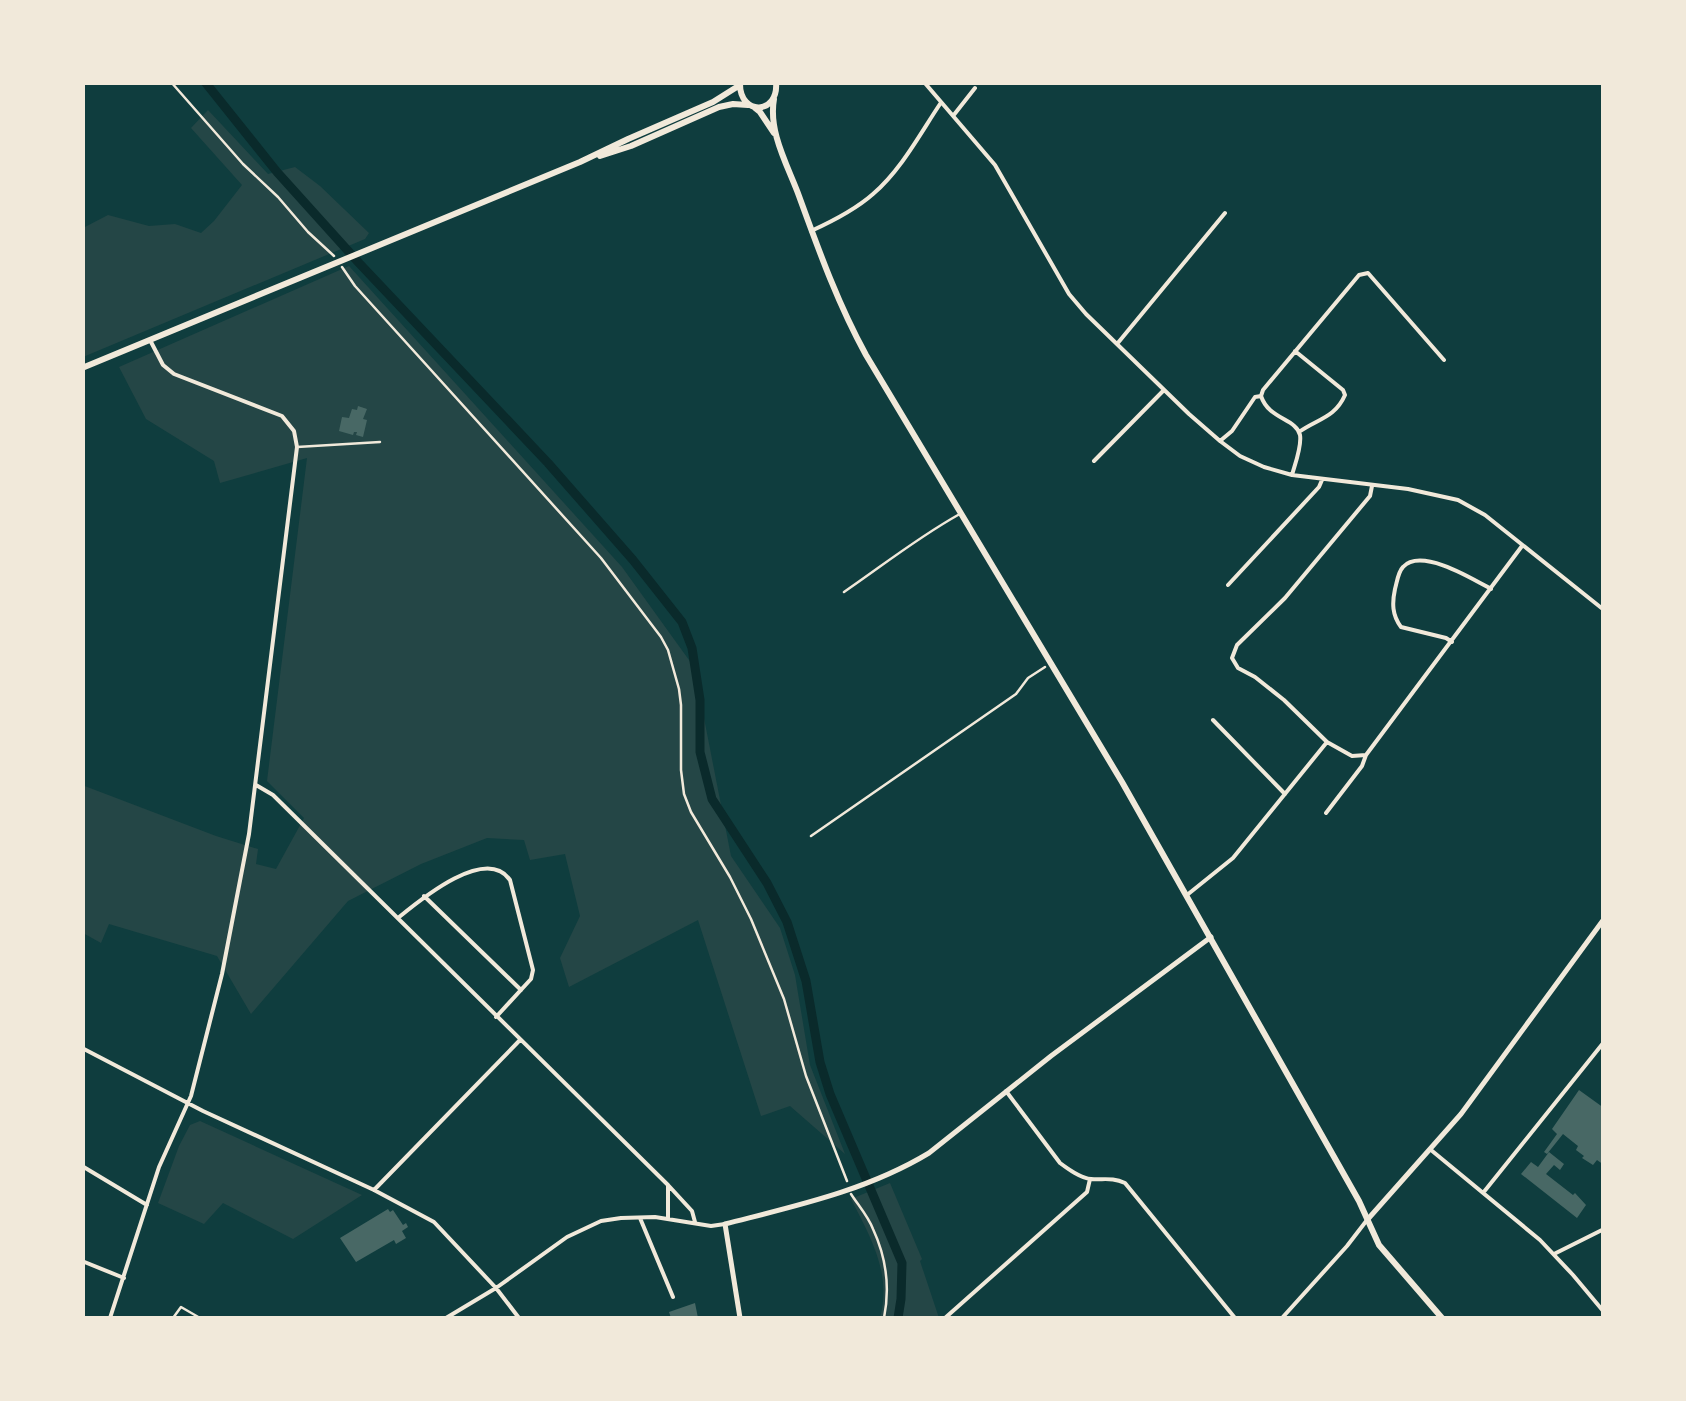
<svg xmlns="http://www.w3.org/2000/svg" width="1686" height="1401" font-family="Montserrat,sans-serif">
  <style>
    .green { fill: #244646 }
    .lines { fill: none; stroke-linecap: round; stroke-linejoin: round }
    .canal { stroke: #0a2a2b; stroke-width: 9 }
    .building { fill: #486865 }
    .path { stroke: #f1e9da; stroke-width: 2.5 }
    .service { stroke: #f1e9da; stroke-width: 2.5 }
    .minor { stroke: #f1e9da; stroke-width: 4 }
    .tertiary { stroke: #f1e9da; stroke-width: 5 }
    .secondary { stroke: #f1e9da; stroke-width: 6 }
  </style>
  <rect width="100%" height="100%" fill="#0f3d3e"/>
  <path class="green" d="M208,110L268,174L295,167L320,186L369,233L365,239L83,357V228L108,215L149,226L175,224L201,233L214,221L242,185L191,128Z
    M349,266L622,567L694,667L731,856L780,928L795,975L810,1065L845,1154L790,1106L761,1116L698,920L569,987L560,958L580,916L565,854L530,860L524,840L487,838L421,864L348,901L251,1014L217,956L109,924L101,943L83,933L82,785L216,836L258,849L256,864L276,869L304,818L267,781L307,458L220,483L214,461L146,419L119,367Z
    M200,1121L362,1195L293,1239L223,1203L204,1224L158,1203L179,1146L190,1125Z
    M890,1183L922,1259L920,1261L939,1318H880C892,1274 871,1238 851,1199Z"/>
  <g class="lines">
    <path class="canal" d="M205,82L277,172L359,263L548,463L633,560L682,622L692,648L700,700V752L712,799L767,883L787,922L806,981L820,1062L830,1094L902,1263L901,1299L898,1318"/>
  </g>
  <path class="building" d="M358,406L367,409L363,419L367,420L363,437L356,435L357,432H354L353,435L339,431L342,417L349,418L352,409L357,410Z
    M1579,1090L1604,1108V1165L1597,1160L1593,1165L1582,1158L1584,1156L1576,1150L1578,1146L1563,1134L1547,1154L1544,1152L1557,1134L1552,1129Z
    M1549,1152L1564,1164L1560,1170L1554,1165L1546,1174L1573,1195L1575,1193L1586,1205L1577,1218L1521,1174L1531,1162L1538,1167Z
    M388,1209L390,1212L393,1210L403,1225L406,1223L408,1227L402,1231L406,1238L396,1244L394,1240L356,1262L340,1238Z
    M695,1303L698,1318H685L684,1316L671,1318L669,1312Z"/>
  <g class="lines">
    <path class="path" d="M171,82L243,164L278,197L308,232L334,256
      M342,267L355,286L601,558L661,637L668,650L679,689L681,705V770L684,794L691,812L730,877L751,919L784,999L806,1076L847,1181
      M811,836L1016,694L1028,678L1045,667
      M851,1194C858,1205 868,1216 873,1229C886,1257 890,1288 884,1318"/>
    <path class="service" d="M297,447L380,442
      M844,592C882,566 917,538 958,515
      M173,1318L181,1307L200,1318"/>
    <path class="minor" d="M924,82L995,165L1069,294L1086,314L1189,414L1220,441L1240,456L1264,467L1292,475L1408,489L1458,500L1485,515L1604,610
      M953,116L975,88
      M811,231C833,221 855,210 873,194C901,170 920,134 940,104
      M1117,344L1225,213
      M1295,351L1343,390L1345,395C1335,418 1317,419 1299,432
      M1220,441L1232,431L1255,397L1261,396
      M1094,461L1164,390
      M1292,475C1295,464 1302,446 1300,435C1296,418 1269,420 1261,396L1263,390L1359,275L1368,273L1444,360
      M1228,585L1319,487L1322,480
      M1452,642L1446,638L1401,627C1392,615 1392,603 1395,589C1397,582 1398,572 1403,567C1421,547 1473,579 1491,589
      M1213,720L1285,794
      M1366,755L1352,756L1327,742L1284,700L1255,677L1238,668L1232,658L1237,645L1285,598L1370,496L1372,486
      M256,785L273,795L668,1185L692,1211L695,1222
      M1326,813L1362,766L1366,755L1522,546
      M1187,895L1233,858L1327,742
      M424,896L521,990
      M398,918C420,900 486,845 510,880L533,970L531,979L496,1017
      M82,1048L203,1111L374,1190L434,1222L496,1288L519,1318
      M1006,1091L1060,1163C1068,1169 1080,1178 1091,1179C1104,1180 1112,1177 1125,1183L1235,1318
      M1431,1150L1540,1240L1573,1275L1604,1312
      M82,1166L147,1205
      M374,1190L520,1040
      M1483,1193L1604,1042
      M640,1218L673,1297
      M668,1218V1185
      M1554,1254L1604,1229
      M82,1261L124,1278
      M110,1318L159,1167L191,1096L222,974L249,834L297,447L294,431L282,416L174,374L163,365L150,340
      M446,1318L496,1288L567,1237L601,1221L621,1218L655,1217L711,1226L725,1224
      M945,1318L1087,1192L1090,1179
      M1282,1318L1347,1246L1367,1220"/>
    <path class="tertiary" d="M1368,1219L1461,1114L1604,919
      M740,1318L725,1224C795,1206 866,1191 929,1153L1051,1056L1211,937"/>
    <path class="secondary" d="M740,84C740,116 779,115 776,82
      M774,99C768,132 788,166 799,196C819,251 838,304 866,355L1122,782L1359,1201L1379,1245L1442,1318
      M755,108L760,112L774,133
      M600,156L631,146L719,107L733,104L748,105
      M82,368L580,162L628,139L713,102L740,85"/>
  </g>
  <rect width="1686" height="1401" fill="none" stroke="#f1e9da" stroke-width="170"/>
</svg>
